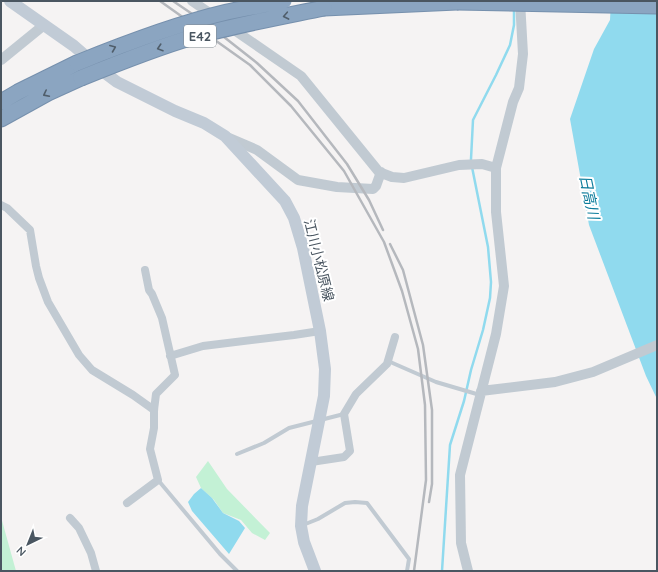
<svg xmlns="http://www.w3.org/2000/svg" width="658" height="572" font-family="Quicksand,'Noto Sans JP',sans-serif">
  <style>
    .green { fill: #c3f1d5 }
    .water { fill: #90daee }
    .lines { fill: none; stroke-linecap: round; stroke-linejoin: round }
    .stream { stroke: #90daee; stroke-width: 2.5 }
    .motorway-casing { stroke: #7690ad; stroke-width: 17 }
    .service { stroke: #c1cad2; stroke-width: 4 }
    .minor { stroke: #c1cad2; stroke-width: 8 }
    .tertiary { stroke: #c1cad2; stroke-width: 10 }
    .secondary { stroke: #c1cbd6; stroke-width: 12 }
    .motorway { stroke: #8ba5c1; stroke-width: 15 }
    .rail { stroke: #b5b8bd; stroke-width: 2.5 }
    .motorway-bridge-casing { stroke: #7690ad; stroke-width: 17; stroke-linecap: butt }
    .motorway-bridge { stroke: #8ba5c1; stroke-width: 15 }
    .oneway { stroke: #505e6b }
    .labels { text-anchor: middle; stroke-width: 4; stroke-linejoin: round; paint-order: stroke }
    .shield { fill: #fff; stroke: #808990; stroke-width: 1 }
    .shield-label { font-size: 13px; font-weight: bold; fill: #4a5661 }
    .street-label { font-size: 14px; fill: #4a5661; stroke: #fff }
    .water-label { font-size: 15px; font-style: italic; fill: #0c7c9b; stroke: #fff }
  </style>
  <rect width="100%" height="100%" fill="#f5f3f3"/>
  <path class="green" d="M208,461L227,489L270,533L265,540L252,533L241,520L223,513L214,500L201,488L196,477Z
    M1,517L16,571H1Z"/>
  <path class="water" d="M611,1H657V399L646,376L589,225L570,119L594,49L610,20Z
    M201,488L212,498L223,513L239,521L245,528L229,554L192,511L188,502L194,494Z"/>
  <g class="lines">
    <path class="stream" d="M471,162V159L473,120L496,75L510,45L514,25V9
      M442,571L450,445L464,401L471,370L483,330L490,298L491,282L488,247L472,167"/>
    <defs>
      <path id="motorway" d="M324,8L457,2
        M1,102L18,92L77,63
        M1,119L48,93L81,78"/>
    </defs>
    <use href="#motorway" class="motorway-casing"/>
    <path class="service" d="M388,361L436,382L480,395
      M237,454L264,443L289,428L344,414
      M158,480L220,554L237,571
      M303,525L318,519L345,503L355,502L367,503L409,559L407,571"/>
    <path class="minor" d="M1,205L7,208L30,230L36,266L39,278L48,302L79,355L92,370L133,395L154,410
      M170,356L203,346L294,335L320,331
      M311,462L344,457L350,451L344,414L356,394L387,364L395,337
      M127,503L158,480L150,449L154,428V410L156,394L175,375L162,318L152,294L149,290L145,270
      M70,518L79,528L91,553L96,571"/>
    <path class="tertiary" d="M192,1L301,76L379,172L392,177L404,178L459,165L482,164L496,168
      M1,60L44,25
      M227,137L257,150L298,180L337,187L373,189L376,186L381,172
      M481,391L555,382L593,372L657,345
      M468,571L461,543L460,475L496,334L504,286L496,212V168L513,102L519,88L523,54L520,1"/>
    <path class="secondary" d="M10,1L74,46L105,73L117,82L175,111L204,123L225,136L285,201L294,218L303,248L320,331L325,369L324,396L302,506L301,526L304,542L315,571"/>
    <use href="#motorway" class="motorway"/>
    <path class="rail" d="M160,1L250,65L291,106L344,171L384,242L402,291L418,349L425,405L426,480L414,571
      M173,1L210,26L257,63L298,101L347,164L369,200L383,230
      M390,244L403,270L423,345L432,410V484L429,502"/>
    <defs>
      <path id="motorway-bridge" d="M457,2L657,6
        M77,63C126,43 176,24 227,12C246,8 265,5 284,1
        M81,78C118,63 155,48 193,37C236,25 280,17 324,8"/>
    </defs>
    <use href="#motorway-bridge" class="motorway-bridge-casing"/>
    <use href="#motorway-bridge" class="motorway-bridge"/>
  </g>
  <defs><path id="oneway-chevron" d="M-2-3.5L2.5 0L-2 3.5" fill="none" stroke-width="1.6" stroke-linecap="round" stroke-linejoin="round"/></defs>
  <g class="oneway">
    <use href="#oneway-chevron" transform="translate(286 16) rotate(169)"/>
    <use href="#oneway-chevron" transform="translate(113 48) rotate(-22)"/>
    <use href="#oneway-chevron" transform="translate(160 48) rotate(162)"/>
    <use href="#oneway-chevron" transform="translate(46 94) rotate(153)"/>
  </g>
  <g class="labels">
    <rect class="shield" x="184" y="25" width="32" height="22" rx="3"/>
    <g class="shield-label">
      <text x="200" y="41">E42</text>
    </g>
    <g class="street-label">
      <text transform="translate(319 260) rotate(76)" y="5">江川小松原線</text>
    </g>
    <g class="water-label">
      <text transform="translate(589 197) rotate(78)" y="5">日高川</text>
    </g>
  </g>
  <rect width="658" height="572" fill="none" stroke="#4a5661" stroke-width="4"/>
  <g transform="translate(28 544) rotate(223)" stroke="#ffffff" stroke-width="3" paint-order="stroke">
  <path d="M0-3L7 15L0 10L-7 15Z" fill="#4a5661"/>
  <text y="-6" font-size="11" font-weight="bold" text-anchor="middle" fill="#4a5661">N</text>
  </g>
</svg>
